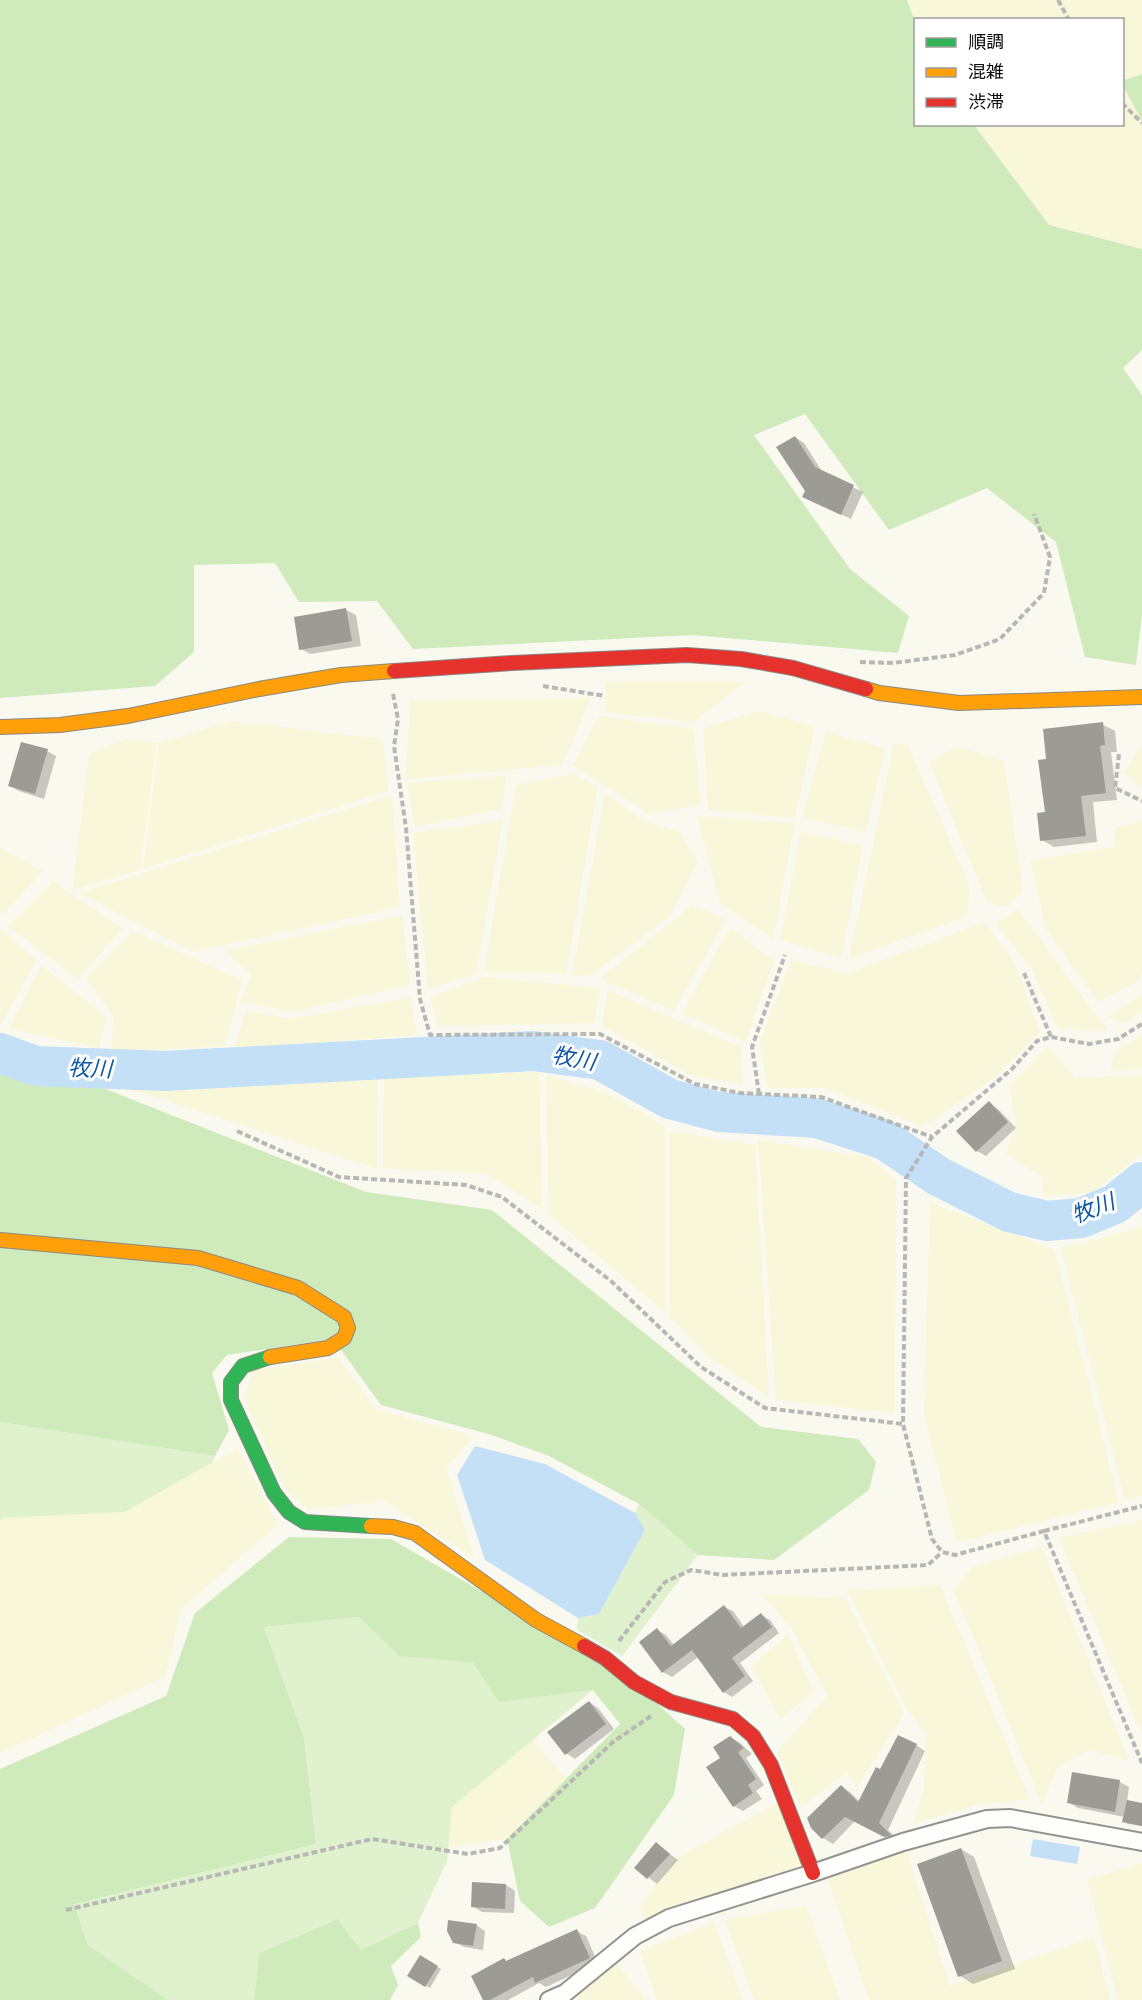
<svg xmlns="http://www.w3.org/2000/svg" width="1142" height="2000" font-family="Bitter,'Noto Sans JP',serif">
  <style>
    .farmland { fill: #f8f7da }
    .green { fill: #e0f1cd }
    .forest { fill: #cfeabb }
    .water { fill: #c3e0f7 }
    .shadow { fill: #0003 }
    .lines { fill: none; stroke-linecap: round; stroke-linejoin: round }
    .river { stroke: #c3e0f7; stroke-width: 40 }
    .building { fill: #9c9b95 }
    .street-casing { stroke: #93928e; stroke-width: 20 }
    .fast-casing { stroke: #898984; stroke-width: 16 }
    .slow-casing { stroke: #898984; stroke-width: 16 }
    .jam-casing { stroke: #898984; stroke-width: 16 }
    .path { stroke: #b7b7b5; stroke-width: 4; stroke-dasharray: 6 3; stroke-linecap: butt }
    .street { stroke: #fefefd; stroke-width: 16 }
    .fast { stroke: #30b455; stroke-width: 14 }
    .slow { stroke: #ff9f0a; stroke-width: 14 }
    .jam { stroke: #e5322d; stroke-width: 14 }
    .labels { text-anchor: middle; stroke-width: 6; stroke-linejoin: round; paint-order: stroke }
    .water-label { font-size: 22px; font-style: italic; fill: #0e55a3; stroke: #fff }
  </style>
  <rect width="100%" height="100%" fill="#faf9ef"/>
  <path class="farmland" d="M907,0H1142V74L1123,80L1122,20H916L915,22Z
    M1123,86L1142,121V249L1049,225L974,125L1122,124Z
    M606,682H745L694,722L606,712Z
    M591,698L562,765L406,779L410,700Z
    M759,711L815,726L795,818L708,810L703,728Z
    M599,716L694,729L700,805L649,814L573,765Z
    M230,721L383,739L388,791L143,869L159,743Z
    M826,732L885,748L866,832L802,818Z
    M126,738L157,743L140,870L72,890L89,754Z
    M894,744L908,745L969,885L968,916L849,959Z
    M1142,745V789H1141L1125,772Z
    M957,746L1004,761L1023,892L1005,908L987,902L929,762Z
    M572,774L598,786L566,974L484,972L516,785Z
    M506,776L502,809L415,827L407,783Z
    M605,793L642,820L681,833L698,863L670,916L591,975L572,976Z
    M392,795L400,907L193,952L79,893Z
    M697,816L795,823L773,939L720,903Z
    M503,820L476,974L428,989L413,833Z
    M1142,821V972L1139,981L1098,1002L1046,929L1030,860L1114,847L1116,827Z
    M801,832L863,845L841,958L780,940Z
    M0,847L43,871L4,914L0,911Z
    M53,881L123,928L78,979L8,926Z
    M692,905L726,919L674,1011L600,979Z
    M1018,909L1108,1031L1058,1029L1032,970L995,923Z
    M402,915L410,985L294,1012L240,1002L251,974L224,951Z
    M985,922L1015,964L1040,1032L997,1076L923,1127L825,1088H768L759,1044L791,960L848,973Z
    M0,928L36,960L1,1025H0Z
    M730,928L774,960L746,1042L682,1013Z
    M133,931L242,980L225,1046L112,1053L113,1016L86,978Z
    M41,965L107,1017L99,1048L9,1029Z
    M485,977L601,988L594,1023L438,1026L430,997Z
    M608,990L741,1047L743,1084L692,1076L602,1026Z
    M1142,994V1012L1124,1024L1108,1017Z
    M410,997L417,1035L234,1049L246,1010L290,1019Z
    M1142,1035V1069L1110,1071L1116,1051Z
    M1047,1046L1076,1078L1142,1075V1154L1093,1192L1044,1197L1042,1177L1006,1154L1016,1123L1009,1086Z
    M539,1072L542,1209L487,1174L383,1168L384,1077Z
    M546,1075L607,1093L665,1126V1312L549,1215Z
    M377,1076V1169L127,1088Z
    M670,1131L755,1145L769,1398L708,1356L670,1317Z
    M758,1140L868,1157L896,1180L895,1413L776,1400Z
    M930,1203L1054,1249L1119,1502L957,1543L924,1415Z
    M1142,1227V1496L1125,1500L1061,1248Z
    M338,1357L376,1409L474,1436L446,1468L474,1558L384,1501L308,1510L285,1489L244,1398L252,1371Z
    M238,1448L278,1525L181,1609L165,1677L0,1753V1521L3,1518L125,1512Z
    M1142,1520V1735L1059,1538Z
    M1042,1547L1129,1761L1088,1750L1057,1769L1042,1804L954,1590L972,1567Z
    M940,1585L1030,1799L978,1805L913,1824L924,1787L926,1734L907,1709L847,1590Z
    M762,1594L845,1598L904,1713L857,1788L847,1772L801,1808L777,1752L827,1696L793,1631Z
    M788,1635L814,1692L780,1719L751,1666Z
    M533,1740L566,1778L507,1839L448,1848L452,1807Z
    M777,1803L803,1865L645,1921L640,1906L676,1858Z
    M906,1850L950,1986L1094,1937L1110,2000H869L828,1880Z
    M1142,1863V2000H1118L1087,1879Z
    M806,1905L840,2000H754L725,1920Z
    M714,1922L743,2000H657L640,1951Z
    M616,1962L645,2000H578L576,1993Z"/>
  <path class="green" d="M0,1422L215,1456L213,1462L125,1512L3,1518L0,1521Z
    M639,1504L698,1555L622,1656L577,1630L578,1618L599,1614L645,1530L635,1513Z
    M359,1617L399,1656L473,1663L499,1701L593,1690L452,1807L447,1861L418,1923L361,1950L336,1919L259,1953L254,2000H168L88,1945L74,1903L316,1844L304,1738L264,1627Z"/>
  <path class="forest" d="M0,0H907L915,22L916,124L974,125L1049,225L1142,249V350L1123,368L1142,395V614L1136,665L1085,657L1056,542L987,488L889,530L805,414L754,435L850,569L909,616L898,653L692,635L413,649L377,601L299,602L275,563L194,565V652L155,686L0,698Z
    M1142,74V121L1123,86L1122,81Z
    M0,1071L93,1084L366,1192L492,1210L761,1427L858,1439L876,1462L869,1490L774,1560L698,1555L639,1504L549,1456L492,1435L381,1405L333,1339L227,1355L212,1373L229,1430L215,1456L0,1422Z
    M289,1537L391,1539L623,1673L685,1729L674,1795L595,1908L549,1927L520,1901L507,1839L620,1724L593,1690L499,1702L473,1663L399,1656L359,1617L264,1627L304,1738L316,1844L74,1904L88,1945L168,2000H0V1769L166,1696L195,1613Z
    M337,1919L361,1950L418,1923L421,1937L391,1966L398,1985L390,2000H254L259,1953Z"/>
  <path class="water" d="M475,1446L545,1464L635,1513L645,1530L599,1614L578,1618L485,1560L457,1475Z
    M1033,1839L1080,1847L1077,1864L1030,1856Z"/>
  <path class="shadow" d="M795,437L804,443L823,473L863,492L851,519L804,497L806,491Z
    M346,610L356,615L361,646L310,654L301,649Z
    M1102,724L1115,731L1117,752H1111L1117,800L1093,802L1097,842L1054,847L1042,840L1047,814L1048,761Z
    M47,751L56,756L44,799L19,791L10,786Z
    M989,1103L998,1109L1016,1128L986,1156L977,1151Z
    M724,1607L733,1611L745,1628L761,1615L770,1620L779,1633L740,1663L753,1681L732,1697L724,1692L698,1657L672,1677L663,1672L657,1630L666,1635L674,1645Z
    M589,1702L598,1708L614,1729L575,1759L566,1753Z
    M730,1737L740,1743L752,1754L746,1758L764,1785L756,1791L762,1799L743,1811L734,1806L722,1759Z
    M916,1745L925,1751L888,1830L899,1840L895,1842L855,1821L833,1844L823,1838L812,1827L841,1787L850,1792L860,1802L881,1771Z
    M1073,1773L1120,1782L1129,1787L1127,1802L1142,1804V1826L1128,1824L1124,1822L1125,1817L1078,1808L1068,1802Z
    M656,1844L678,1860L657,1884L636,1868Z
    M961,1849L974,1857L1015,1969L973,1984L960,1976Z
    M506,1885L515,1891L514,1913L482,1912L472,1906Z
    M476,1925L485,1931L483,1950L464,1947L454,1942Z
    M576,1931L586,1936L598,1963L546,1987L539,1983L508,2000H485L504,1960L508,1962Z
    M421,1957L441,1969L430,1988L409,1976Z"/>
  <g class="lines">
    <path class="river" d="M0,1053L36,1066L165,1071L533,1051L600,1060L670,1099L719,1112L817,1118L885,1140L938,1176L1009,1212L1047,1221L1081,1218L1115,1204L1142,1182"/>
  </g>
  <path class="building" d="M795,436L815,467L854,485L841,515L802,497L805,491L776,447Z
    M346,608L352,641L299,650L294,617Z
    M1103,722L1105,745L1100,746L1106,793L1081,796L1086,836L1040,841L1037,813L1045,812L1038,760L1046,759L1043,729Z
    M21,742L48,749L35,794L8,786Z
    M989,1101L1008,1122L976,1152L956,1131Z
    M724,1605L741,1628L761,1613L772,1627L732,1658L745,1676L723,1693L692,1650L662,1673L639,1642L657,1628L671,1646Z
    M589,1701L606,1724L565,1755L547,1732Z
    M898,1735L917,1744L879,1823L891,1835L884,1837L845,1817L822,1839L811,1828L807,1818L841,1785L858,1802L876,1767L880,1769Z
    M730,1736L744,1748L738,1752L756,1779L748,1785L753,1793L733,1807L706,1767L720,1758L713,1747Z
    M1072,1772L1120,1780L1115,1812L1067,1803Z
    M1127,1800L1142,1803V1826L1122,1822Z
    M656,1842L670,1854L647,1879L634,1868Z
    M961,1848L1002,1961L958,1977L917,1864Z
    M472,1882L506,1884L505,1909L471,1907Z
    M448,1920L477,1924L473,1946L453,1943L447,1931Z
    M577,1929L590,1958L535,1983L533,1977L490,2000H483L471,1976L504,1958L506,1961Z
    M420,1955L438,1966L425,1987L407,1976Z"/>
  <g class="lines">
    <defs>
      <path id="street" d="M549,2000L565,1993L635,1936L669,1918L813,1873L903,1842L987,1819L1010,1818L1142,1842"/>
      <path id="fast" d="M270,1357L243,1366L231,1382V1400L274,1493L289,1512L305,1522L371,1526"/>
      <path id="slow" d="M866,689L879,693L959,703L1142,697
        M0,727L60,725L128,716L259,689L341,675L394,671
        M0,1240L198,1258L298,1288L344,1317L348,1328L344,1338L328,1348L270,1357
        M371,1526L393,1527L415,1533L536,1620L584,1646"/>
      <path id="jam" d="M394,671L512,663L687,655L741,659L793,668L866,689
        M584,1646L605,1658L634,1682L671,1702L733,1719L753,1736L771,1765L813,1873"/>
    </defs>
    <use href="#street" class="street-casing"/>
    <use href="#fast" class="fast-casing"/>
    <use href="#slow" class="slow-casing"/>
    <use href="#jam" class="jam-casing"/>
    <path class="path" d="M1058,0L1069,20
      M1122,103L1142,123
      M860,662L893,663L955,655L1000,639L1044,593L1050,557L1034,514
      M543,686L605,696
      M393,694L398,719L394,746L406,828L420,999L430,1035L600,1034L695,1084L740,1093L821,1097L932,1137
      M1119,754L1115,788L1142,801
      M1024,973L1051,1037
      M1142,1024L1118,1039L1089,1044L1051,1037L1037,1041L1012,1069L932,1137L906,1178L903,1424L932,1539L942,1552L955,1555L1044,1531L1142,1763
      M759,1094L752,1047L785,955
      M237,1131L339,1177L466,1185L502,1197L611,1281L701,1367L765,1408L903,1424
      M1044,1531L1142,1506
      M619,1641L665,1582L691,1570L723,1575L928,1565L942,1552
      M66,1910L372,1839L468,1854L500,1848L613,1742L651,1716"/>
    <use href="#street" class="street"/>
    <use href="#fast" class="fast"/>
    <use href="#slow" class="slow"/>
    <use href="#jam" class="jam"/>
  </g>
  <g class="labels">
    <g class="water-label">
      <text transform="translate(574 1058) rotate(10)" y="8">牧川</text>
      <text transform="translate(90 1068) rotate(2)" y="8">牧川</text>
      <text transform="translate(1093 1208) rotate(-21)" y="8">牧川</text>
    </g>
  </g>
  <rect x="914" y="18" width="210" height="108" fill="#ffffff" stroke="#9d9d9d" stroke-width="1.5"/>
  <rect x="926" y="38" width="30" height="9" fill="#30b455" stroke="#9d9d9d" stroke-width="1.5"/>
  <text x="968" y="48" font-size="18" fill="#0b0b0b">順調</text>
  <rect x="926" y="68" width="30" height="9" fill="#ff9f0a" stroke="#9d9d9d" stroke-width="1.5"/>
  <text x="968" y="78" font-size="18" fill="#0b0b0b">混雑</text>
  <rect x="926" y="98" width="30" height="9" fill="#e5322d" stroke="#9d9d9d" stroke-width="1.5"/>
  <text x="968" y="108" font-size="18" fill="#0b0b0b">渋滞</text>
</svg>
